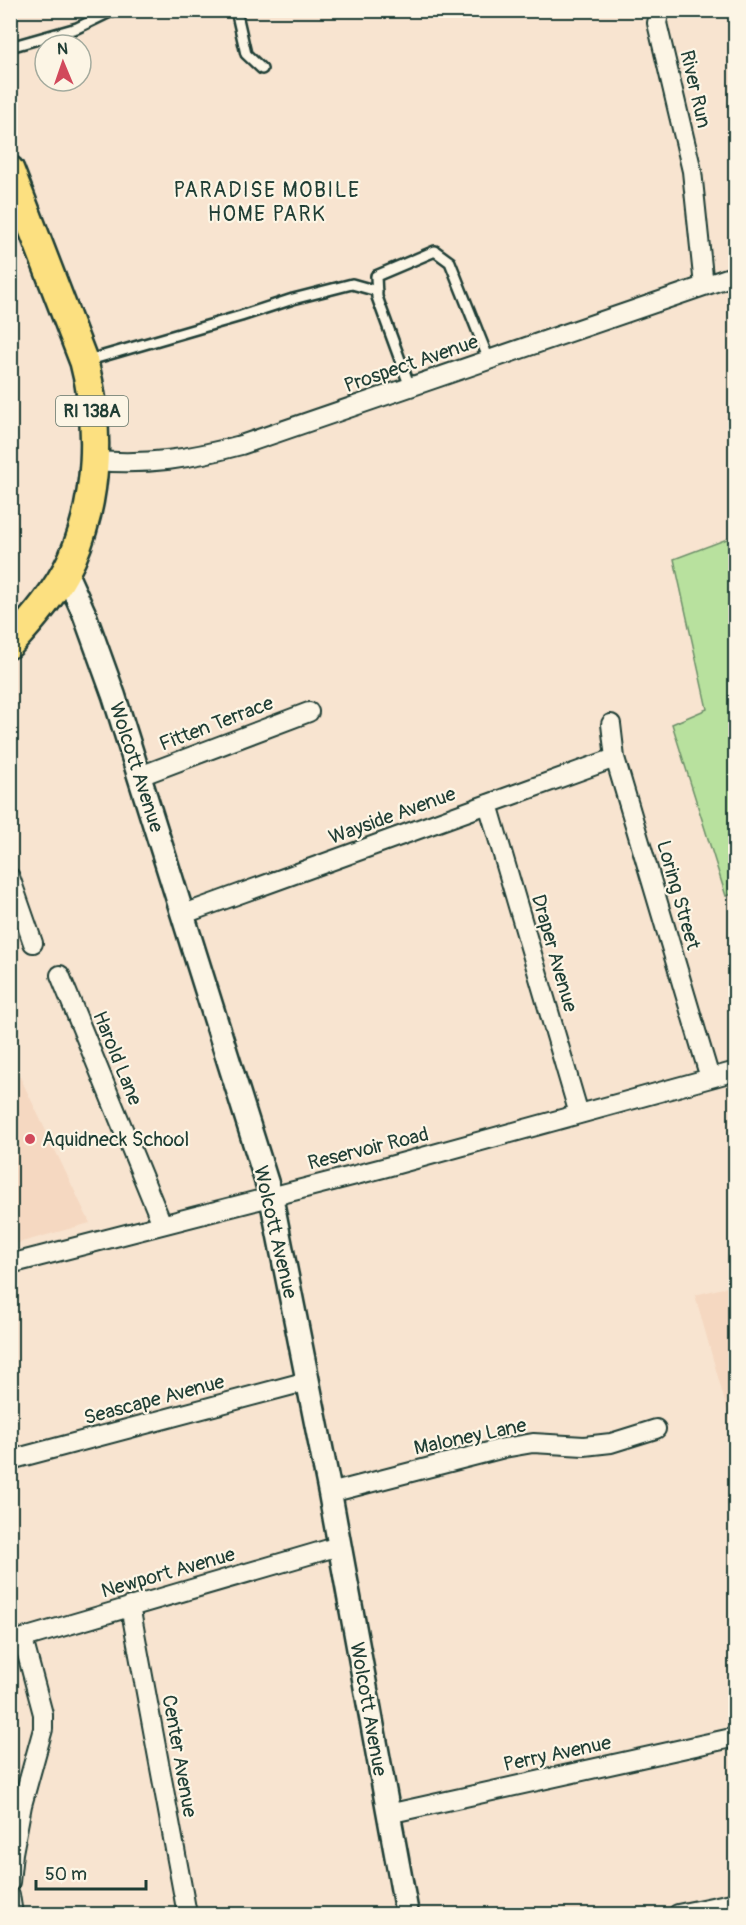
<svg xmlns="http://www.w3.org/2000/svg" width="746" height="1925" font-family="Pangolin,sans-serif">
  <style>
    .built { fill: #f5d8c1 }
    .green { fill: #b8e19e; stroke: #6c8f69; stroke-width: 1.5 }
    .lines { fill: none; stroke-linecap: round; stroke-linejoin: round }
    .service-casing { stroke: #1f3d34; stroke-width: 14 }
    .minor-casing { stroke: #1f3d34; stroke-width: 22 }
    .tertiary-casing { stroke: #1f3d34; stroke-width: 27 }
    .primary-casing { stroke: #1f3d34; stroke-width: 32 }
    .service { stroke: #fcf5e5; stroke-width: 9 }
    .minor { stroke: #fcf5e5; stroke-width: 18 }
    .tertiary { stroke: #fcf5e5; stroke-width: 22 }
    .primary { stroke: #fce080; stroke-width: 27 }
    .poi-dot { fill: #d1495b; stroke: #fcf5e5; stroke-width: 2 }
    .labels { text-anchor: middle; stroke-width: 4.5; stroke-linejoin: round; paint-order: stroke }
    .shield { fill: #fcf5e5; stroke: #617469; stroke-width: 1.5 }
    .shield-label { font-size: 18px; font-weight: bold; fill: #1f3d34 }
    .street-label { font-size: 20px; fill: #1f3d34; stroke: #fcf5e5 }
    .poi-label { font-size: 20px; fill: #1f3d34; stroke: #fcf5e5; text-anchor: start }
    .neighbourhood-label { font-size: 21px; letter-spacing: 1.5px; fill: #1f3d34; stroke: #fcf5e5 }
  </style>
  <rect width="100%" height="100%" fill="#f8e4d0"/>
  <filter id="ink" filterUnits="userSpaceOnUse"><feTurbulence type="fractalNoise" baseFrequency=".0167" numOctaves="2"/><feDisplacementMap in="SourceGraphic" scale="12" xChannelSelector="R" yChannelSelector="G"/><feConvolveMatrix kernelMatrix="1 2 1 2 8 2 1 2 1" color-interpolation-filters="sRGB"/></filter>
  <g filter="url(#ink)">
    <path class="built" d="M10,1056L90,1223L11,1245H10Z
      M735,1285H736L735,1438L695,1295Z"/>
    <path class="green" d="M735,536L736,893L726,896L672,724L707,709L674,559Z"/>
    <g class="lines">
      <defs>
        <path id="service" d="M236,10L246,54L262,69
          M10,47L77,28L114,10
          M86,361L241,316L293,299L352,284L377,291
          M410,387L377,297L376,276L435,251L450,262L489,360"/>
        <path id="minor" d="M660,10L657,23L692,171L704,286
          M95,461C150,465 189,459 241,445L736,275
          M611,724L615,758L710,1078
          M140,776L309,712
          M488,804L579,1114
          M10,877L33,943
          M184,914L615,758
          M60,975L162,1224
          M10,1264L383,1168L736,1071
          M10,1460L308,1381
          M330,1493L504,1448L533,1443L584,1446L611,1443L656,1429
          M130,1606L187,1914
          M10,1642L339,1546
          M388,1814L736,1737
          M10,1882L13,1853L22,1805L43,1729V1714L23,1639
          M10,1895L13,1914
          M678,1914L736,1902"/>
        <path id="tertiary" d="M65,571L84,613L114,696L271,1196L330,1493L407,1914"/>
        <path id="primary" d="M10,170L84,362C101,425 98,499 72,559C57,591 34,618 10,644"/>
      </defs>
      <use href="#service" class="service-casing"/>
      <use href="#minor" class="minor-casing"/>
      <use href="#tertiary" class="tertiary-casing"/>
      <use href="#primary" class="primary-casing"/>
      <use href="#service" class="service"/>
      <use href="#minor" class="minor"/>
      <use href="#tertiary" class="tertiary"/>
      <use href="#primary" class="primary"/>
    </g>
  </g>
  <circle class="poi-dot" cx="30" cy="1139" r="6"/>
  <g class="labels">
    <rect class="shield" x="56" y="396" width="72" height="30" rx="4.5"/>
    <g class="shield-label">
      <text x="92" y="417">RI 138A</text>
    </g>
    <g class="street-label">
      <text transform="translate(696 89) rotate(77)" y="7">River Run</text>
      <text transform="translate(411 363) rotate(-19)" y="7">Prospect Avenue</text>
      <text transform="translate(216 723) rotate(-21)" y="7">Fitten Terrace</text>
      <text transform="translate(137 767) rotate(72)" y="7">Wolcott Avenue</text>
      <text transform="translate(392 815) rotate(-20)" y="7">Wayside Avenue</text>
      <text transform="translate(679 895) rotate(74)" y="7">Loring Street</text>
      <text transform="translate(555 953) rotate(74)" y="7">Draper Avenue</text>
      <text transform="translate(118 1058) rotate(68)" y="7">Harold Lane</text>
      <text transform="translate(368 1148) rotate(-14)" y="7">Reservoir Road</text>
      <text transform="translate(276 1232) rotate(77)" y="7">Wolcott Avenue</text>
      <text transform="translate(154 1399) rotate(-15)" y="7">Seascape Avenue</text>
      <text transform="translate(470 1436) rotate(-12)" y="7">Maloney Lane</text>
      <text transform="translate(168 1572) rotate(-16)" y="7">Newport Avenue</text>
      <text transform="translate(369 1709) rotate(80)" y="7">Wolcott Avenue</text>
      <text transform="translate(557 1753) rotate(-12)" y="7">Perry Avenue</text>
      <text transform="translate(180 1756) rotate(80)" y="7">Center Avenue</text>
    </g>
    <g class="poi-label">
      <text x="42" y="1146">Aquidneck School</text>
    </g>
    <g class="neighbourhood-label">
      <text x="267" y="197">PARADISE MOBILE<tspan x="267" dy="24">HOME PARK</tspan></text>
    </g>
  </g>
  <rect width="746" height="1925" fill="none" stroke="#fcf5e5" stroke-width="36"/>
  <rect x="18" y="18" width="710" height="1889" fill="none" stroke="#1f3d34" stroke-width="2" filter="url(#ink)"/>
  <g transform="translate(63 63) rotate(358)"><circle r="28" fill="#fcf5e5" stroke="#a4ab9e" stroke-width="1.5"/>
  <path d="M0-4.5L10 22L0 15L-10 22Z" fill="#d1495b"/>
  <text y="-9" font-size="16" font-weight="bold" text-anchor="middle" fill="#1f3d34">N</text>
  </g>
  <path d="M36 1880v9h110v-9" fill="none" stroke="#1f3d34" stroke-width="3"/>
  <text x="45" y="1880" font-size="18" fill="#1f3d34" stroke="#fcf5e5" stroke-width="4.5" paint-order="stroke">50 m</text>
</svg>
